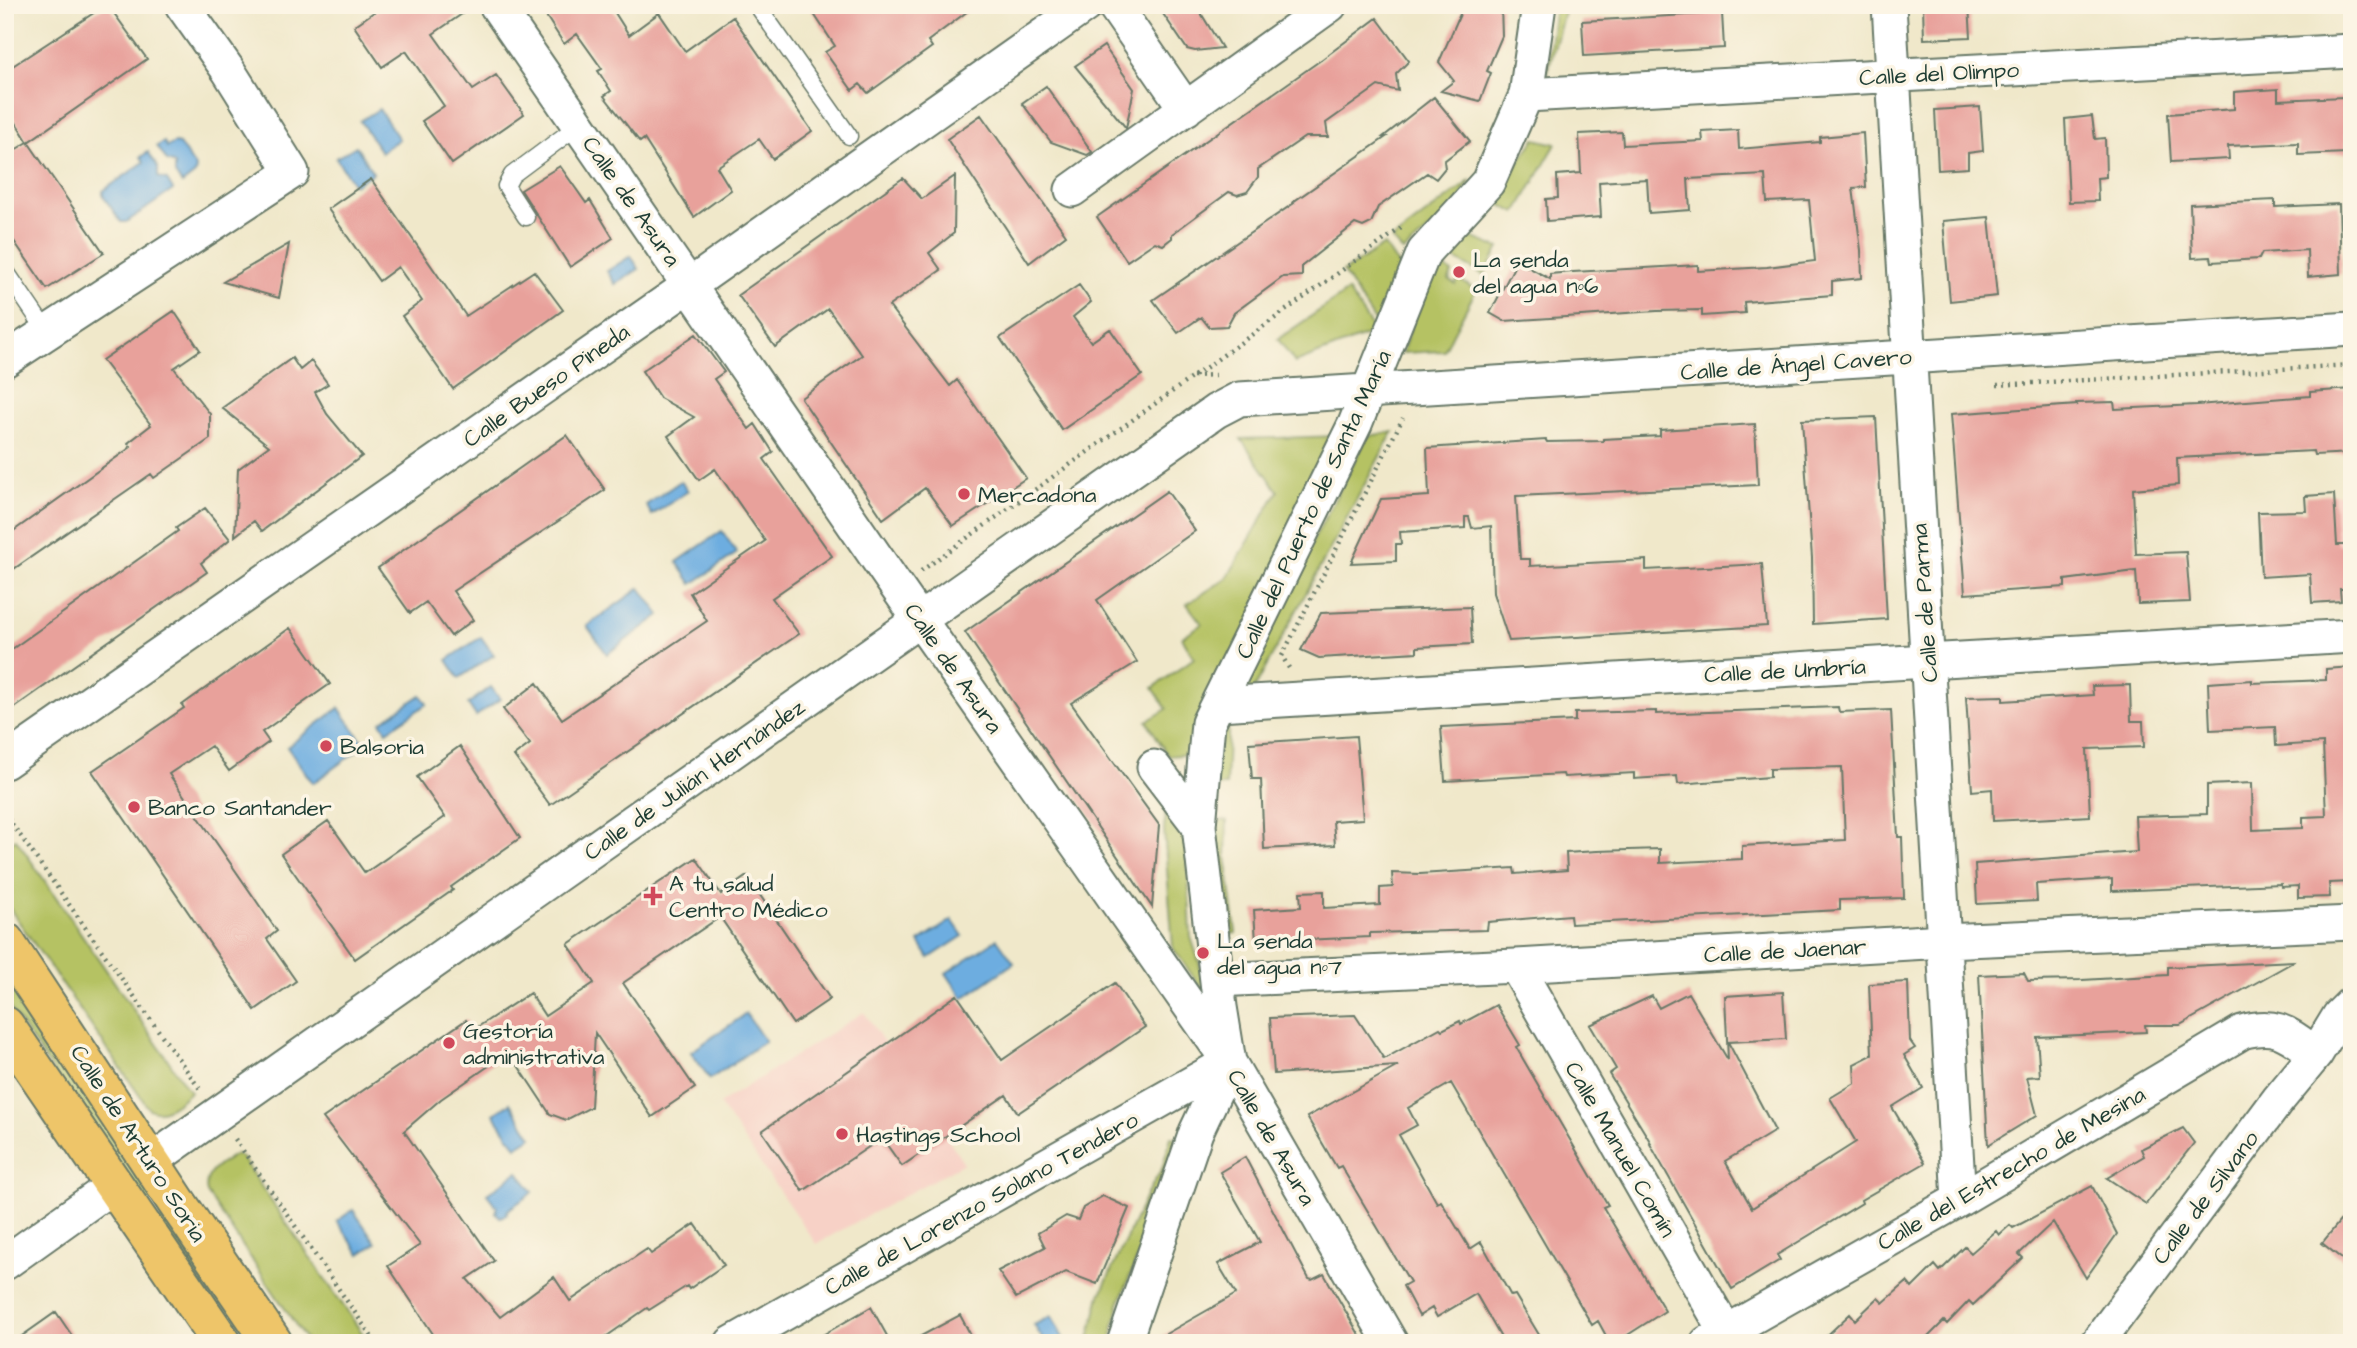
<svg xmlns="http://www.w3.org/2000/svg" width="2357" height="1348" font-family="'Architects Daughter',sans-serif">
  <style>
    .built { fill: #f7d1c6 }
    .green { fill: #b5c264; stroke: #6a804c; stroke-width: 2 }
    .water { fill: #6dade0; stroke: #46758a; stroke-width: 2 }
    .building { fill: #e8a19b }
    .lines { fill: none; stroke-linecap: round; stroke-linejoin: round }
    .lane-casing { stroke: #687968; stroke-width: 19 }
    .street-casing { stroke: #687968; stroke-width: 37 }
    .primary-casing { stroke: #687968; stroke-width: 42 }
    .path { stroke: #687968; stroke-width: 4.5; stroke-dasharray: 2 5; stroke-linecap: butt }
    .lane { stroke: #fff; stroke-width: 16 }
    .street { stroke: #fff; stroke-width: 33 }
    .primary { stroke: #eec569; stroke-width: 38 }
    .poi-dot { fill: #d1495b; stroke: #fcf5e5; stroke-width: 2.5 }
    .labels { text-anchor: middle; stroke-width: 7; stroke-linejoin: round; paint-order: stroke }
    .street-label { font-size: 23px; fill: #1f3d34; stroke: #fcf5e5 }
    .poi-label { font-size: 23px; fill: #1f3d34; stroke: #fcf5e5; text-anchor: start }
  </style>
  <rect width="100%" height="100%" fill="#fcf5e5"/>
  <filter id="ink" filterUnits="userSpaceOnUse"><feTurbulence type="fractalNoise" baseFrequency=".0143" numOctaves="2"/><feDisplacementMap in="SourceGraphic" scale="14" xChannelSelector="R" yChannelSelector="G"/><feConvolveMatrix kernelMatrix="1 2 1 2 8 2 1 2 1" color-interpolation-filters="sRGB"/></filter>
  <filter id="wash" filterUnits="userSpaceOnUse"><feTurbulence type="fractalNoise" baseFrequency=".00686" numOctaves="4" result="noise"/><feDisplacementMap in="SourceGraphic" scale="28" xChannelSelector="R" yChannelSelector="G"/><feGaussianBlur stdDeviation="1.57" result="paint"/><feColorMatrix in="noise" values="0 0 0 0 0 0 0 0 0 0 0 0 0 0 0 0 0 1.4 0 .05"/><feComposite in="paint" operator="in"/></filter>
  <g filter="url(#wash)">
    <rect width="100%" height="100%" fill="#f0e8ca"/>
    <path class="built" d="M2334,494H2352V608H2341Z
      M864,1012L964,1163L816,1244L719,1104Z"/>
    <path class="green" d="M1555,5H1566L1546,78Z
      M1535,139L1556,144L1516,213L1491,200Z
      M1471,180L1452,211L1403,252L1392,240Z
      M1463,234L1499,248L1484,275L1447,255L1442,265L1452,273L1449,280L1456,285L1458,279L1476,290L1444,351L1402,353L1432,264Z
      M1384,245L1401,269L1379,328L1343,272Z
      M1348,291L1375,332L1295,363L1278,339Z
      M1393,432L1251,695L1231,696L1368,436Z
      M1342,436L1194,754L1168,756L1147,721L1167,709L1153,688L1194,658L1182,637L1202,624L1187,604L1227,578L1278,491L1241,439Z
      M1229,708L1226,786H1210Z
      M1167,798L1186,823L1191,937L1208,990L1199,985L1173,948L1164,830Z
      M1210,820L1227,821L1226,856L1236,933L1231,934L1210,866Z
      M16,839L190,1092C179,1102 163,1117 149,1109L5,902V846Z
      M5,976L157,1197L146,1205L5,1001Z
      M1171,1137L1184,1139L1119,1304L1110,1343H1088L1100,1295L1148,1192L1162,1169Z
      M236,1154L241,1157L369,1343H308L207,1193C202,1172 221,1164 236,1154Z
      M169,1214L258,1343H242L158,1222Z"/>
    <path class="water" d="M379,109L399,139L381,152L360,121Z
      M164,142L167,147L174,143L179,144L196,168L195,174L182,184L175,174V164L167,161L157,146Z
      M356,146L373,173L354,185L336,158Z
      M148,152L158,167V177L167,180L173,190L131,219L126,222H121L103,196V191L144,162L141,157Z
      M631,256L639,269L615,284L607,271Z
      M681,481L688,491L652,515L646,505Z
      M722,531L737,553L692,584L677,562Z
      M640,588L660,615L607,654L587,626Z
      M481,637L494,655L459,678L447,660Z
      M491,687L500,699L476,716L468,704Z
      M421,695L427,704L387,731L381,722Z
      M339,708L365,745L313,783L287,747Z
      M952,920L963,936L929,958L919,942Z
      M997,939L1014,963L963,998L946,973Z
      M746,1014L765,1041L710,1079L691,1052Z
      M510,1103L532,1137L516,1147L494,1114Z
      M518,1172L533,1192L508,1210L506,1215L500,1217L496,1213L497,1207L487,1194Z
      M353,1210L376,1243L360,1254L337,1221Z
      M1051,1316L1066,1343H1045L1034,1325Z"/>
    <g id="blocks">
      <path class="building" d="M106,5H108L147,59L28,142L5,105V71Z
        M384,5H475L433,34L473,90L496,75L524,114L452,164L422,121L444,106L406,51L382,67L354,26Z
        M539,5H610L629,35L659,13L685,51L733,17L812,131L773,159L759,139L717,167L731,190L694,217L644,139L640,142L604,96L611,91L598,71L602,69L577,34L564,44Z
        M808,5H976L928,41L932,47L868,93L860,84L852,90L825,52L835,46Z
        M1157,5H1196L1222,48L1195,51L1187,49Z
        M1464,5H1501L1502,36L1487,71L1491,73L1480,101L1441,91L1454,81L1439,62Z
        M1923,5H1969L1971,37L1924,39Z
        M1722,13L1724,48L1584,56L1582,21Z
        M1377,18L1409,61L1396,74L1398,91L1378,86L1326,123L1328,137H1305L1258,169V177L1247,192L1237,195L1229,192L1172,234V238L1163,245L1155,242L1127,261L1097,217L1321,60Z
        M1104,46L1134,89L1126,128L1075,66Z
        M1046,86L1092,152L1087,155L1051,142L1022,103Z
        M2278,89V100L2343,97L2347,153L2298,155V143L2228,146L2229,159L2171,162L2168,114L2234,109V92Z
        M1434,97L1470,141L1444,161L1445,168L1436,179L1427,173L1378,207L1371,223L1363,227L1355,224L1302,266V276L1283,277L1234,313L1227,326L1209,327L1201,317L1178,333L1153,300L1294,203L1293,202L1386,137H1383Z
        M1980,107L1983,151L1968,153V168L1938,170L1935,110Z
        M981,115L1066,235L1029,263L947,139Z
        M2092,116L2095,139L2105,138L2106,177L2097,178L2098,201L2069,202L2065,119Z
        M1738,130L1739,149L1820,142V137L1863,133L1866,187L1853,188L1861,250L1862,278L1832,281V295L1744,302L1745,313L1702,316V310L1657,311L1504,321L1490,313L1517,261L1550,279V274L1573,272L1698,265V271L1767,267L1815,261L1809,200L1767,202L1765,175L1688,179L1690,210L1649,213L1647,179L1599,182L1601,217L1547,221L1546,199L1558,198L1557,175L1581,173L1579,134L1622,132L1623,145L1703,141L1702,132Z
        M28,142L104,253L47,289L5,228V156Z
        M560,166L586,203L590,200L613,238L570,267L521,190Z
        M955,176L954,233L929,253L941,270L889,306L950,386L957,380L1026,478L953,526L925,488L883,519L801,398L862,355L828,309L775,347L738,295L903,178L922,199Z
        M371,179L466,316L534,271L563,310L453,389L402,316L422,301L398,267L379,281L328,209Z
        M2275,200V207L2339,204L2341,274L2308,277L2307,250L2262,253L2259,259L2212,262L2211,257L2192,258L2190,204Z
        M1989,217L1997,296L1950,301L1943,221Z
        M289,244L279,298L223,282Z
        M1079,285L1091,302L1073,317L1091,342L1110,329L1142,375L1062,430L1000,338Z
        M174,311L200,350L174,368L210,414V439L154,478L151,474L5,575V537L131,447L128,443L151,425L102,360Z
        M696,334L724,372L714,379L749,429L755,424L773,452L764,459L832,556L772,598L799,634L550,805L514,756L530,744L503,709L537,683L562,719L707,621L690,593L765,541L715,469L699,480L668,436L694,417L660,398L642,371Z
        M292,358L300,370L311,361L328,384L315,392L327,414L362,456L262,531L254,521L235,536L238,469L269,446L222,408Z
        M2352,389V453L2314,455L2313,451L2177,458L2178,485L2133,489L2136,554L2186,552L2190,602L2138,604L2136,571L2065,580V587L1965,594L1951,414L2077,405L2076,403L2114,402L2115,409L2197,405L2310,396V392Z
        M1876,417L1887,619L1813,624L1812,558L1802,420Z
        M1755,424L1758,485L1516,496L1520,559H1530V566L1646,560V570L1762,564L1767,626L1509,641L1493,593L1491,526L1472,528L1469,517H1465V528L1400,532L1401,544H1396V561L1351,563L1381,499L1429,496L1427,448L1546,440L1547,442L1603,441V439L1660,436V430Z
        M567,435L605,490L453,591L473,620L451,636L426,602L410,613L378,568Z
        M1167,491L1195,531L1097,600L1137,662L1071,703L1159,825L1152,907L965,632Z
        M2334,494L2337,545H2352V589H2340L2341,601L2312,603L2310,574L2261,577L2258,512L2306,511L2305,496Z
        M205,508L230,539L201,563L207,572L5,714V654L178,531L176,528Z
        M1470,607L1472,644L1417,647V652L1319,658L1301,650L1321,613Z
        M290,628L330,684L262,732L269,742L229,771L211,746L169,774L277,931L267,939L296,981L255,1010L92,771L184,708L182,705Z
        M2352,667V882L2329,883L2330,897L2298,898V886L2281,887V884L2112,891V879L2036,884L2037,901L1977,904L1975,864L2137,852L2135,816L2207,814V785L2252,783L2253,830L2303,828V817L2326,816L2323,743L2276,746L2275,727L2210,730L2208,683L2252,680V683L2326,680V669Z
        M2130,685L2131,721H2143L2144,747L2087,749L2090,816L1993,821L1992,789L1972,791L1966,697L2003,696V701L2093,695L2092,686Z
        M1838,707L1839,712L1891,710L1898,837H1902L1904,898L1840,900V910L1571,924L1570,915L1488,922L1487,930L1370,933V937L1256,942L1254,910L1301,907L1300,892L1324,891V908L1380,905V888L1393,887L1392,873L1420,874L1514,868L1515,874L1567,870L1566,853L1597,851L1660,849V863L1742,859V846L1845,840L1842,767L1770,769V777L1678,784L1677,776L1634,779V773L1564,777L1563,774L1445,781L1441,727L1575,721V713L1656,711V714Z
        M1356,736L1363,819L1333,821L1335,845L1264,849L1261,779H1252L1249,743Z
        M460,746L520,838L451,887L453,890L355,959L281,854L328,821L365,873L445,817L417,777Z
        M696,858L721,894L747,876L830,999L793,1024L720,917L623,983L695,1088L652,1117L595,1033L591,1107L566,1120L550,1114L509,1052L441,1099L404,1131L494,1261L467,1279L500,1317L554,1277L570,1301L647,1249L651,1254L695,1224L724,1265L689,1289L687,1286L649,1310L647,1308L597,1343H439L388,1266L420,1245L323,1118L466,1020L473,1030L530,993L545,1016L594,983L568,944Z
        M2295,961L2180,1025H2145L2146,1032L2037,1037L2040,1076L2027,1077L2037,1115L1988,1145L1979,975L2024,973L2028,981L2082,980L2168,975V967Z
        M1908,982L1910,1041L1915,1048L1904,1055L1923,1088L1892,1107L1925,1163L1861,1200L1862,1203L1777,1255L1780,1260L1732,1289L1650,1144L1651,1143L1609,1074L1616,1069L1590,1025L1652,996L1659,1008L1688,993L1728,1060L1725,996L1783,992L1786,1039L1728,1042L1775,1131L1725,1161L1752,1208L1856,1142L1830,1098L1855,1083L1854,1064L1872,1055L1869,984Z
        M1115,983L1145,1027L1018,1113L1006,1095L902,1166L882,1138L803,1191L762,1131L957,995L1002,1060Z
        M1496,1005L1520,1045L1516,1047L1608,1205L1603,1207L1665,1311L1615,1343H1610L1598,1321L1592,1325L1451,1083L1408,1108L1417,1125L1399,1135L1437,1203L1441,1201L1470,1249L1481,1242L1511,1296L1515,1295L1544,1343H1504L1476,1294L1437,1317L1432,1308L1419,1316L1403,1286L1410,1282L1341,1166L1337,1168L1307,1117L1398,1066L1274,1074L1270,1018L1355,1015L1384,1059L1440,1028L1442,1030L1460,1021L1461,1024Z
        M2183,1128L2194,1143L2146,1204L2107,1178L2144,1156L2141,1149Z
        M1245,1157L1309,1279L1312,1280L1324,1274L1364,1343H1150L1236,1294L1218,1264L1260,1242L1220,1172Z
        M2092,1186L2117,1234L2086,1278L2053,1222L2019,1254L2023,1258L1973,1305L1969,1301L1947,1324L1944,1321L1922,1343H1819L1850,1314L1855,1320L1878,1298L1883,1303L1907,1282L1912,1288L1935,1265L1940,1271L1965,1247L1971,1253L1996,1231L1999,1235L2010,1225L2013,1228Z
        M1103,1196L1129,1208L1097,1284L1066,1272L1016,1298L998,1271L1045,1247L1038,1233L1066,1216L1078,1220L1083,1208Z
        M2352,1206V1267L2322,1243Z
        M871,1307L891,1343H809Z
        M56,1312L77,1343H12Z
        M960,1315L975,1343H908Z"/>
    </g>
  </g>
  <g filter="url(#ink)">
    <use href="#blocks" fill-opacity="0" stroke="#687968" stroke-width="2"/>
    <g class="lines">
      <defs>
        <path id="lane" d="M757,5L849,136
          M526,217L506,186L512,175L579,125
          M5,270L47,332"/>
        <path id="street" d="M496,5L896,586L1229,1062L1391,1343
          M1114,5L1186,109
          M1889,5L1959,1200
          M1526,95L2352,51
          M1072,190L1330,5
          M5,360L292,172L228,70L182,5
          M1218,704C1596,679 1974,659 2352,636
          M5,762L690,285L1086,5
          M1154,767L1199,826
          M1516,966L1726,1332
          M1217,980L1516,966L1944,941L2352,923
          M151,1161L1216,411L1239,399L2352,329
          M5,1263L114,1185
          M732,1343L1229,1062
          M1124,1343L1196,1132L1229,1062L1220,1007L1199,826L1208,723L1355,424L1424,252L1488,182L1526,95L1539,5
          M1707,1343L1959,1200L2242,1032C2277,1022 2288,1034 2316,1054
          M2097,1343L2278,1100L2316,1054L2339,1016L2352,1003"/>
        <path id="primary" d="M5,942L176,1201L273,1343
          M5,1026L222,1343"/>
      </defs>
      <use href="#lane" class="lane-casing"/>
      <use href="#street" class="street-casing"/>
      <use href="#primary" class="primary-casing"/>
      <path class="path" d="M1193,376L1216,375
        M1997,385L2352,365
        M921,571L1404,226
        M1289,668L1282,656L1403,418
        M5,813L12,824L5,828
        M12,824L202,1092
        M235,1139L376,1343"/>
      <use href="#lane" class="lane"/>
      <use href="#street" class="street"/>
      <use href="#primary" class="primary"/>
    </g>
  </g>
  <g class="poi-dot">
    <circle cx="1459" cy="272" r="7"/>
    <circle cx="964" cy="494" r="7"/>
    <circle cx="326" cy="746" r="7"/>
    <circle cx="134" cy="807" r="7"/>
    <path d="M649.5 885.5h7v7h7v7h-7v7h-7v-7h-7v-7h7z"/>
    <circle cx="1203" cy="953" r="7"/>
    <circle cx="449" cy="1043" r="7"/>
    <circle cx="842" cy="1134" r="7"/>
  </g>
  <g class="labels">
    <g class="street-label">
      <text transform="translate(1939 73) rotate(-3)" y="8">Calle del Olimpo</text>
      <text transform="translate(632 201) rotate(55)" y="8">Calle de Asura</text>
      <text transform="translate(1796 364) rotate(-4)" y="8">Calle de Ángel Cavero</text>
      <text transform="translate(546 385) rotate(-35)" y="8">Calle Bueso Pineda</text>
      <text transform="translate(1313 504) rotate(-65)" y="8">Calle del Puerto de Santa María</text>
      <text transform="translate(1924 603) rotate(-94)" y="8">Calle de Parma</text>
      <text transform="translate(954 668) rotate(55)" y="8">Calle de Asura</text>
      <text transform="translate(1785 670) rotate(-3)" y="8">Calle de Umbría</text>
      <text transform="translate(694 779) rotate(-35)" y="8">Calle de Julián Hernández</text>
      <text transform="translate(1785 950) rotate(-3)" y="8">Calle de Jaenar</text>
      <text transform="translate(1272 1137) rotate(60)" y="8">Calle de Asura</text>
      <text transform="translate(139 1143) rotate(57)" y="8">Calle de Arturo Soria</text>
      <text transform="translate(1621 1149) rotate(60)" y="8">Calle Manuel Comín</text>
      <text transform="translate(2011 1168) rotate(-30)" y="8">Calle del Estrecho de Mesina</text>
      <text transform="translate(2205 1197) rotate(-53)" y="8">Calle de Silvano</text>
      <text transform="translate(981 1203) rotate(-29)" y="8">Calle de Lorenzo Solano Tendero</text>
    </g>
    <g class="poi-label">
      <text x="1473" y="267">La senda<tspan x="1473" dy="26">del agua nº6</tspan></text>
      <text x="978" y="502">Mercadona</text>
      <text x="340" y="754">Balsoria</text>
      <text x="148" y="815">Banco Santander</text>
      <text x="669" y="891">A tu salud<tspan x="669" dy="26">Centro Médico</tspan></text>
      <text x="1217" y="948">La senda<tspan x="1217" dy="26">del agua nº7</tspan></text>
      <text x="463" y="1038">Gestoría<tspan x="463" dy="26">administrativa</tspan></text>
      <text x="856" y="1142">Hastings School</text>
    </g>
  </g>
  <rect width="2357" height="1348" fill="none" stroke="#fcf5e5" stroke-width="28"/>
</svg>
